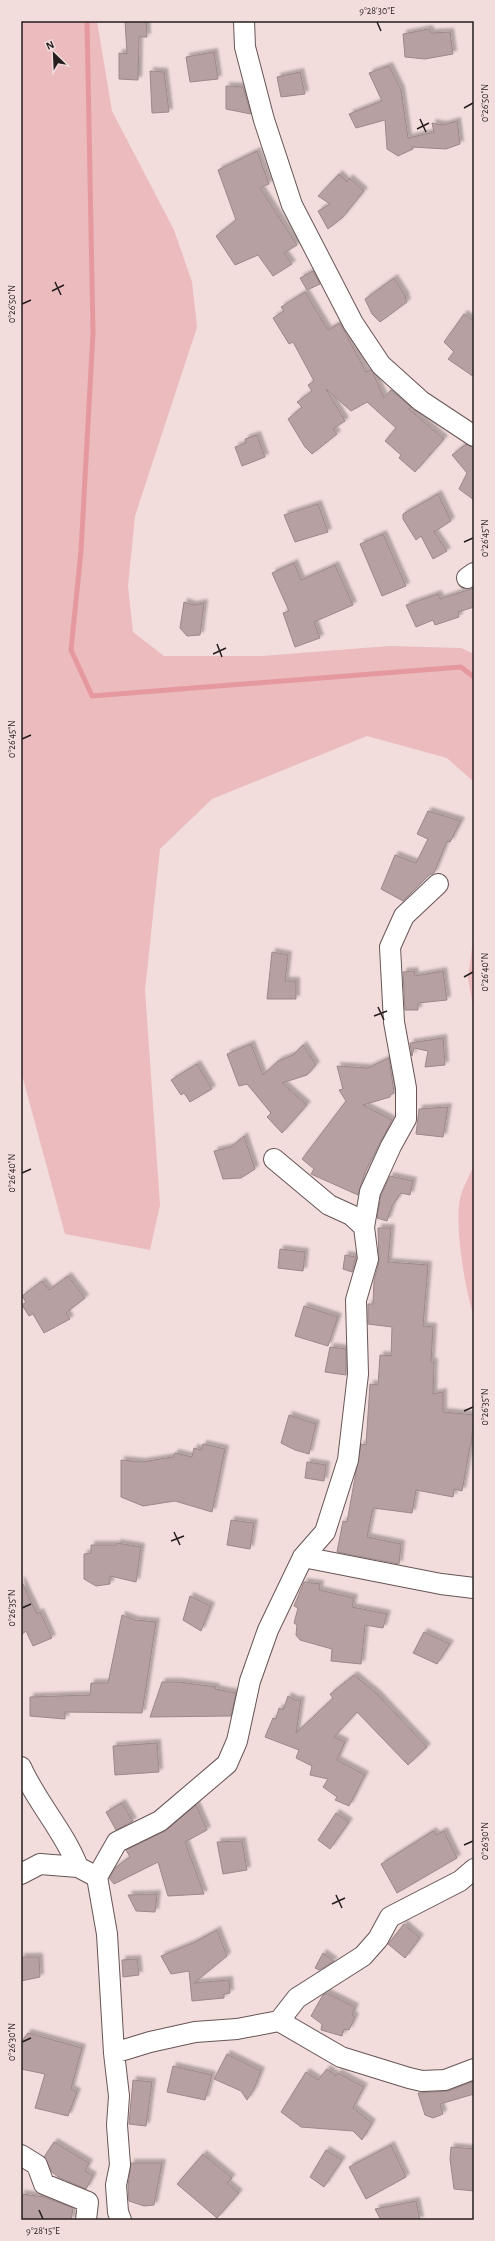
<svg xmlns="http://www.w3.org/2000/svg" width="495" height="2241" font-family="'Alegreya Sans',sans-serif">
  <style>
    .green { fill: #ebbbbe }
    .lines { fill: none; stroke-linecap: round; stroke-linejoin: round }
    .stream { stroke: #e5999f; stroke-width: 5 }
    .building { fill: #b6a0a1; stroke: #9d8889; filter: url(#shadow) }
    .street-casing { stroke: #685556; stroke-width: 22 }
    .street { stroke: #fff; stroke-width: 20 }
    .ticks { fill: none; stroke: #251d1e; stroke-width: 1.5 }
    .neatline { fill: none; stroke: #251d1e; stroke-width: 1.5 }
    .ticks-label { font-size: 10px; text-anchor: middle; fill: #251d1e }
  </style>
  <defs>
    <filter id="shadow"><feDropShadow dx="3.5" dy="-3.5" stdDeviation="1" flood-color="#0004"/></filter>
  </defs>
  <rect width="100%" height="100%" fill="#f2dcdc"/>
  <path class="green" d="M21,21H97L112,111L174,230L192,282L197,327L135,516L128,586L133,632L164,656H262L389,646L461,648L474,654V782L447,758L367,736L212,799L160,849L145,990L160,1205L150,1250L65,1234L21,1071Z
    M474,933V1012L468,978Z
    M474,1165V1317C465,1289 456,1234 459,1205C460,1192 469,1177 474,1165Z"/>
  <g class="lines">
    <path class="stream" d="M87,21L93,333L81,551L71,650L92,696L461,667L474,677"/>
  </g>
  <path class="building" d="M125,21H146L147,37H139L138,80L119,79V53L127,54Z
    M429,29L431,33L450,32L453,54L425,59L405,57L403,34Z
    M214,52L218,79L190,82L186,57Z
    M389,66L401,90L408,138L434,132L432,123L443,125L457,121L460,144L446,149L412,147L413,149L398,156L387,149L385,120L356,128L349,114L382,101L369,73Z
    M150,71L164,72L169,112L152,113Z
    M300,72L305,94L281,97L277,77Z
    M226,86L243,87L251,114L226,109Z
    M257,151L269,184L260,188L297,245L284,253L292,264L273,276L258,255L235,265L216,236L236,220L218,170Z
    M339,174L347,182L349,178L364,191L342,218L328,229L318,211L330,204L318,196Z
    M313,271L320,284L307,290L300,278Z
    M394,278L406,297L405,298L407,302L380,322L372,314L365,299Z
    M305,292L328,330L340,323L366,372L371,370L373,373L384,398L391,390L411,407L409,409L444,439L415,472L399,458L401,455L385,441L396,428L367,402L351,411L326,389L345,421L333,429L337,434L312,454L305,447L288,419L302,407L297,402L312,391L308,385L314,381L293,342L289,344L273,318L284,311L281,307Z
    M464,314L474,321V377L448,359L454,352L444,342Z
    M257,435L265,457L242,466L235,447L246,443L245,439Z
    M466,444L474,447V500L459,489L467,473L452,455Z
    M438,494L451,521L434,532L447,551L433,559L421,536L416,540L403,519V514Z
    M318,504L328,532L295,542L284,515Z
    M383,534L406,586L382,596L360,544Z
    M294,563L301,580L335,565L353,605L314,622L320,638L295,647L283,613L289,611L272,573Z
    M474,588V607L458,612L459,617L435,625L433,620L416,627L406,605L438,594L440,599Z
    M184,602L193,605L204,603L200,635L187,636L180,628Z
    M428,811L461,821L450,842L447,841L434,873L429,875L403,901L381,889L395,855L416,863L428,839L417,834Z
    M272,952L288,955L285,981H296V999H267Z
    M414,971L415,976L443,971L447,1000L418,1003V1010H405L403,972Z
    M443,1038L445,1065L425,1067L428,1051L414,1048L412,1056L410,1043Z
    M251,1044L263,1075L278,1061L293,1055L303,1045L316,1065L307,1075L282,1083L307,1105L282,1133L267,1117L271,1113L247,1084L239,1086L227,1054Z
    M389,1058L394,1093L390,1095V1097L363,1105L392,1120L365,1172L358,1195L311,1174L314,1169L302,1159L346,1101L339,1090L343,1089L337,1066L368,1068Z
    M197,1064L212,1089L190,1102L184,1093L181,1095L171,1080Z
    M448,1107L443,1137L416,1134L419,1109Z
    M244,1136L255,1169L241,1178L223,1179L214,1151L231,1147Z
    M390,1176L413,1181L410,1195L401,1193L392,1206L387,1221L377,1218L381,1195Z
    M378,1228H391L388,1262L428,1265L423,1326L433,1327L431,1362H434L433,1394L443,1392V1412L474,1415L471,1446H470L462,1491L454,1489L453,1497L416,1490L412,1513L373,1508L367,1537L401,1544L399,1564L337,1552L343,1521L347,1522L361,1444L366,1445L370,1384L378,1385L380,1355L391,1356L392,1327L368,1324V1304H373L374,1281L379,1262Z
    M280,1249L305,1252L303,1271L278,1268Z
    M345,1255L356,1257L352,1272L343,1269Z
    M68,1276L85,1298L66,1313L70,1319L44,1333L33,1314L29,1316L22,1305L26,1302L22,1296L42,1281L49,1290Z
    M304,1306L338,1317L328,1346L295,1336Z
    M330,1347L346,1349V1375L325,1372Z
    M289,1415L316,1424L309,1454L295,1450L281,1443Z
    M203,1444L225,1449L212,1512L175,1501L143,1506L121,1497V1460L142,1462L173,1457L175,1453L192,1457L194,1448L201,1450Z
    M307,1462L326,1465L324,1481L305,1478Z
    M231,1520L254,1523L250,1549L227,1545Z
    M117,1543L141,1547L136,1582L110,1576V1584L96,1586L84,1579V1554L91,1553V1545H117Z
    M21,1580L37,1614L40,1612L52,1638L33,1646L26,1631L21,1635Z
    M304,1582L320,1584L319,1590L354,1598L352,1607L387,1614L383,1628L365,1625L361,1664L331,1661L332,1649L300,1640L296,1635L297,1625L294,1623L298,1608L294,1606Z
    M190,1596L211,1606L201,1631L183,1620Z
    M122,1615L135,1620L156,1622L142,1713L65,1712V1719L30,1716V1697L90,1695L91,1683H108Z
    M424,1632L450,1644L437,1664L413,1653Z
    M354,1675L377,1694L427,1747L408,1765L357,1712L334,1737L345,1742L337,1760L365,1775L349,1806L335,1800L337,1797L323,1787L328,1779L310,1775L312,1766L296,1758L299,1750L265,1737L273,1718L276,1719L279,1708L283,1710L288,1696L295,1700H301L296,1733L333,1698L330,1694Z
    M162,1682H179L216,1687L215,1689L236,1693L231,1716L150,1717Z
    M157,1743L159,1772L115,1775L113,1746Z
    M122,1803L133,1821L116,1830L106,1812Z
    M196,1805L207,1830L185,1842L204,1894L168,1896L158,1862L114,1884L109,1878L116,1867L130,1857L126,1850L165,1831Z
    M336,1813L349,1822L330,1849L318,1840Z
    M433,1831L436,1835L444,1831L457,1858L397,1893L381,1864Z
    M242,1841L247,1870L223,1874L217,1842Z
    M157,1894L155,1912L136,1911L128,1895Z
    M404,1924L420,1938L405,1958L388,1944Z
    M217,1930L227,1956L194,1983L229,1980L230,1993L224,1994V1998L192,2001L189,1971L171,1974L161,1956L193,1943Z
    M323,1953L334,1961L319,1970L315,1968Z
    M21,1957H39L40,1977L21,1981Z
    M137,1959L139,1975L123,1977L122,1960Z
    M327,1993L355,2007L352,2015L355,2017L349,2030L344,2029L342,2036L321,2030L322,2024L311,2016L323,1995Z
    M28,2033L82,2048L71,2089L77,2092L68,2116L35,2108L45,2074L21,2069V2042Z
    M227,2054L261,2071L254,2089L247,2100L241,2091L214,2079Z
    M173,2066L212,2075L205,2100L167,2092Z
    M327,2069L336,2076L338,2073L364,2087L353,2108L372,2123L362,2140L353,2131L301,2127L281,2112L306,2072L318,2080Z
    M133,2080L152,2082L146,2126L129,2124Z
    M474,2081V2094L440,2104L443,2114L433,2118L425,2115L418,2093L449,2091Z
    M54,2142L89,2163L85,2171L93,2176L86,2189L58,2177L52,2172L44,2157Z
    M391,2145L406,2177L366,2199L349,2167Z
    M451,2147L474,2149V2191L454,2189L450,2159Z
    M326,2150L342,2160L324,2187L310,2177Z
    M203,2154L232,2178L227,2183L239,2193L217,2218L177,2184Z
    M131,2163H162L154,2205L144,2206L129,2201L128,2186Z
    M21,2194L44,2197L73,2208L71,2220H21Z
    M416,2201L420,2220H381L375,2209Z"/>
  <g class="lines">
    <defs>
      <path id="street" d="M244,21L245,47L264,120L292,205L353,323L381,365L421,401L474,436
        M467,578L474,573
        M364,1227L370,1192L391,1146L406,1119V1088L394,1022L390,947L404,916L438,884
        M303,1557L441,1584L474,1588
        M21,1767C37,1803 64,1831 78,1867L97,1877
        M21,1874L40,1864L78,1867
        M279,2021L341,2057L409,2078L422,2081L445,2080L474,2069
        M114,2053L150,2042L195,2032L237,2029L279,2021L297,1998L363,1956L378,1939L390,1917L460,1881L474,1869
        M21,2155L37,2165L44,2184L88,2202L86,2220
        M121,2220L118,2212L116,2185L120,2165L117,2125L119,2096L114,2053L107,1934L97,1877L117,1842L160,1821L227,1764L237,1741L250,1681L268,1630L303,1557L325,1532L348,1460L358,1374L356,1300L368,1259L364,1227L351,1215L329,1205L274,1159"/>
    </defs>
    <use href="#street" class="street-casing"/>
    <use href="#street" class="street"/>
  </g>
  <path class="ticks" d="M377,22L381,31M464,108L473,103M420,119L426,132M417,129L429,123M55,282L61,295M52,291L64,285M22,304L31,300M464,542L473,538M217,644L222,657M213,654L226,648M22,739L31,735M464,977L473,972M378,1007L384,1020M374,1016L387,1011M22,1173L31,1169M464,1411L473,1407M174,1532L180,1545M171,1541L184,1536M22,1608L31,1604M464,1845L473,1841M336,1895L342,1908M332,1904L345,1898M22,2042L31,2038M39,2210L43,2219"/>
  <rect width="495" height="2241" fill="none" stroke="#f2dcdc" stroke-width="44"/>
  <g transform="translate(54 54) rotate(336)" stroke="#f2dcdc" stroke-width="3" paint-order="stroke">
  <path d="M0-3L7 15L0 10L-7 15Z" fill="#251d1e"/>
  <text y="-6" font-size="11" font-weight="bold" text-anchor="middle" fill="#251d1e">N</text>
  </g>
  <rect x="22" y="22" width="451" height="2197" class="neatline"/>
  <g class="ticks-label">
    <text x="377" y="14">9°28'30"E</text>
    <text transform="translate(484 103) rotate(-90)" y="4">0°26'50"N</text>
    <text transform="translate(11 304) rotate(-90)" y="4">0°26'50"N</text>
    <text transform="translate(484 538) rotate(-90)" y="4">0°26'45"N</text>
    <text transform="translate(11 739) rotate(-90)" y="4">0°26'45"N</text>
    <text transform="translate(484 972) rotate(-90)" y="4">0°26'40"N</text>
    <text transform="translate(11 1173) rotate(-90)" y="4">0°26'40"N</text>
    <text transform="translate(484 1407) rotate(-90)" y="4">0°26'35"N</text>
    <text transform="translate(11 1608) rotate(-90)" y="4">0°26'35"N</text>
    <text transform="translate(484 1841) rotate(-90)" y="4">0°26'30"N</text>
    <text transform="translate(11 2042) rotate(-90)" y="4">0°26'30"N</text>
    <text x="43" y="2234">9°28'15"E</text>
  </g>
</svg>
